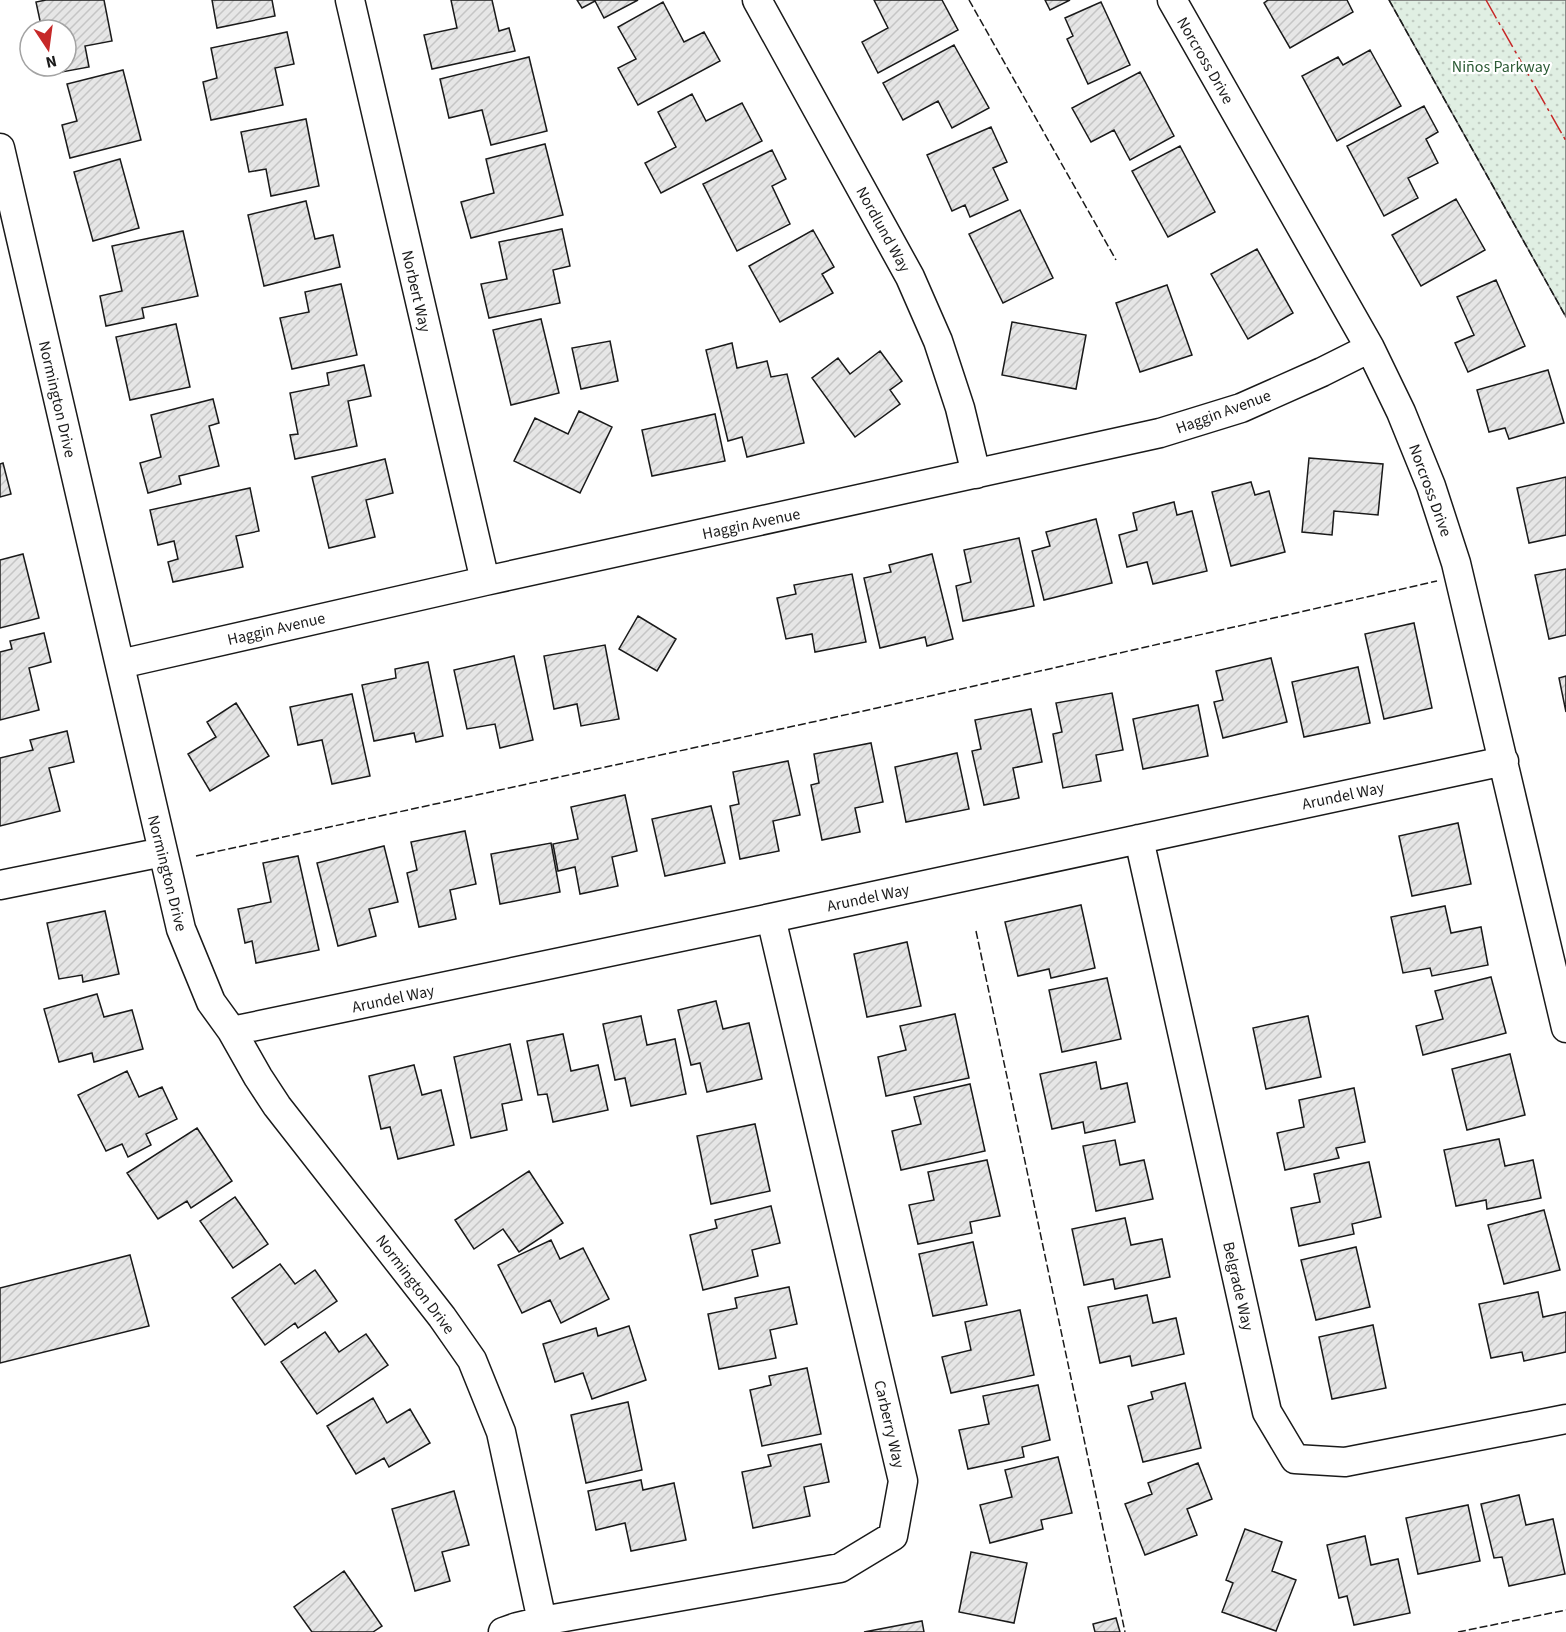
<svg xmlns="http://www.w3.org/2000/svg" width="1566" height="1632" font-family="'Source Sans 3',sans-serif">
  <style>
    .park { fill: url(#park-dots); stroke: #6a6a6a; stroke-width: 1.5 }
    .building { fill: url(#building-hatch); stroke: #1a1a1a; stroke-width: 1.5 }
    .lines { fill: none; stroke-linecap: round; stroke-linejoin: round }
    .minor-casing { stroke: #1a1a1a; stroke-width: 31 }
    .minor { stroke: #fff; stroke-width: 28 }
    .fence { stroke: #1a1a1a; stroke-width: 1.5; stroke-dasharray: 8 3; stroke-linecap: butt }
    .power { stroke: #c62828; stroke-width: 1.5; stroke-dasharray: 21 4.5 3 4.5; stroke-linecap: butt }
    .labels { text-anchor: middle; stroke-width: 4.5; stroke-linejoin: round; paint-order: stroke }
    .street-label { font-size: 16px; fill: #1a1a1a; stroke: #fff }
    .park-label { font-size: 16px; fill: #2b5a34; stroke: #fff }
  </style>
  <defs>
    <pattern id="park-dots" width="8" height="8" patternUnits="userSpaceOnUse" patternTransform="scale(1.5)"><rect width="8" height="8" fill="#e0efe3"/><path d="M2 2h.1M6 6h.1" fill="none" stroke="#c0ccc2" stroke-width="1.8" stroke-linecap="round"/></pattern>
    <pattern id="building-hatch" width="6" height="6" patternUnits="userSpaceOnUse" patternTransform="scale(1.5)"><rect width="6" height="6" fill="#e6e6e6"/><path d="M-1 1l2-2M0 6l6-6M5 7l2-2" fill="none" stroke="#c5c5c5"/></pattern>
  </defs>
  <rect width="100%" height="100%" fill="#fff"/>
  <path class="park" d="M1389,0H1566V317Z"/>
  <path class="building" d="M46,0H104L112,41L85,46L89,67L51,74L49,66H66V30H42L36,2Z
    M212,0H272L275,16L217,28Z
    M451,0H492L499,31L509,28L515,51L432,69L424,35L457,28Z
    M577,0H638L604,18L595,1L582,8Z
    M874,0H942L958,30L878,73L862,42L888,28Z
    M1045,0H1070L1050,10Z
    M1268,0H1347L1353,12L1290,48L1264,3Z
    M663,2L684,42L704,32L720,61L638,105L618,68L636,59L618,27Z
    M1101,2L1130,65L1088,84L1067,39L1073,36L1065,18Z
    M287,32L294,64L275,68L283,105L211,120L203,82L217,78L211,48Z
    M954,45L989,108L952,128L938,101L903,120L883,83Z
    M1370,50L1401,106L1337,141L1302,76L1338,57L1343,65Z
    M529,57L547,131L491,145L482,110L449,118L440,79Z
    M123,70L141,140L70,158L62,125L77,121L67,84Z
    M1140,72L1174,136L1130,160L1114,130L1091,142L1072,108Z
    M692,94L706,121L742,103L762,141L661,193L645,163L676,147L658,112Z
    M1424,106L1438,132L1426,139L1438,163L1408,178L1418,198L1384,216L1347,146Z
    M306,119L319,186L271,196L266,169L249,172L241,132Z
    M991,127L1007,162L993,168L1008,200L970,217L965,205L952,211L927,155Z
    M545,144L563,215L471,238L461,202L494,193L486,159Z
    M1180,146L1215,212L1168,237L1132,171Z
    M772,150L786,179L772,186L790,224L737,251L703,184Z
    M120,159L139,228L93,241L74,172Z
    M1456,199L1485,250L1421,286L1392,235Z
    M306,201L315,239L333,235L340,267L264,286L248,215Z
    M1020,210L1053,278L1003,303L969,234Z
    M562,229L570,266L553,270L560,303L489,318L481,284L507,279L499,242Z
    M813,230L834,267L822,274L833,293L780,322L749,266Z
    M183,231L198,296L142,308L144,318L106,326L100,296L122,291L112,246Z
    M1257,249L1293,313L1248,339L1211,274Z
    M1496,280L1525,346L1468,372L1455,343L1474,335L1457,297Z
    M341,284L357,355L292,369L280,318L309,312L305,292Z
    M1167,285L1192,355L1140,372L1116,303Z
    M541,319L559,393L511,405L493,330Z
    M1012,322L1086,335L1076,389L1002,375Z
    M176,324L190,387L130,400L116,337Z
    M610,341L618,381L581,389L572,348Z
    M732,343L737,368L767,361L771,377L787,374L804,443L747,457L742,437L728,441L706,350Z
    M880,351L902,381L890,390L900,404L855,437L812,378L838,358L850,374Z
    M364,365L371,396L348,401L357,446L295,459L290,435L298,434L290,393L329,385L327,373Z
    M1548,370L1564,423L1509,439L1505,428L1489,432L1477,390Z
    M213,399L219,423L209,426L219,466L179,476L181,484L148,493L140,463L161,457L151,415Z
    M579,411L612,427L580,493L514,461L535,418L568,434Z
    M715,414L725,461L652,476L642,430Z
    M1309,458L1383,464L1378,515L1334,511L1332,535L1302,532Z
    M385,459L393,493L366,500L375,537L329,548L312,477Z
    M3,463L11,494L0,497V464Z
    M1566,477V535L1529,543L1517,488Z
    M1251,482L1255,495L1269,491L1285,552L1231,566L1212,492Z
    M250,488L259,531L236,536L243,567L173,582L168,562L178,559L174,541L158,545L150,510Z
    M1174,502L1177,515L1192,511L1207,571L1153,584L1147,562L1127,567L1119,535L1137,530L1133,513Z
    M1096,519L1112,583L1044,600L1032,551L1050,546L1046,532Z
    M1019,538L1034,606L963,621L956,586L971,582L964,550Z
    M23,554L39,618L0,628V560Z
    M932,554L953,639L927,646L925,637L880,648L864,578L891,572L889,565Z
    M1566,569V635L1549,639L1535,575Z
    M852,574L866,642L815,652L812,634L786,639L777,598L796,594L794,585Z
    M638,616L676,639L657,671L619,649Z
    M1414,623L1432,708L1384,719L1365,634Z
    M44,633L51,662L29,668L39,710L0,720V652L12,649L10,641Z
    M605,645L619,719L581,726L577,704L554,709L544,656Z
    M514,656L533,740L500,748L495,724L467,729L454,670Z
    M1271,658L1287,722L1223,738L1214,702L1223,700L1216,671Z
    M428,662L443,736L416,742L414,733L374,741L362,685L396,678L395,669Z
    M1358,667L1370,723L1304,737L1292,682Z
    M1566,676V712L1559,678Z
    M1112,693L1123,750L1096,755L1101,781L1063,788L1053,734L1062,732L1056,703Z
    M352,694L370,776L332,784L322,740L298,745L290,707Z
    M236,703L269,756L210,791L188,754L216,737L207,722Z
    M1198,705L1208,756L1143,769L1133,719Z
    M1031,709L1042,762L1013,768L1019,798L984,805L972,751L981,749L975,720Z
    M67,731L74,762L49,768L60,811L0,826V758L33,750L30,740Z
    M871,743L883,802L855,808L860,832L822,840L811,785L819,783L814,754Z
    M957,753L969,809L906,822L895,767Z
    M788,761L800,815L773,821L779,851L740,859L730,806L739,804L733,772Z
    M625,795L637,851L612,857L618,886L580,894L575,867L558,871L553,844L578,839L571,807Z
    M711,806L725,863L665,876L652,819Z
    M1458,823L1471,884L1412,896L1399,836Z
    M465,831L476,884L450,890L456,919L419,927L407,873L417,870L411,842Z
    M551,843L560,892L500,904L491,854Z
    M384,846L398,902L369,909L376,936L338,946L317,863Z
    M298,856L319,950L256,963L252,941L245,943L238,909L271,902L263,863Z
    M1081,905L1095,968L1051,978L1049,969L1018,976L1005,922Z
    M1445,906L1451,933L1481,927L1488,965L1432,976L1430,968L1403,973L1391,917Z
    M105,911L119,974L83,982L82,975L59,979L47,923Z
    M907,942L921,1006L867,1017L854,954Z
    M1491,977L1506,1033L1423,1055L1416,1026L1443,1019L1435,991Z
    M1107,978L1121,1039L1062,1052L1049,990Z
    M97,994L104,1017L132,1010L143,1049L94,1062L92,1053L59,1062L44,1009Z
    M716,1001L723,1029L749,1023L762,1079L707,1092L700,1063L691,1065L678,1010Z
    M955,1014L969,1078L886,1096L878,1057L906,1050L900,1026Z
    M641,1016L647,1045L675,1039L686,1094L631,1106L625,1078L615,1080L603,1024Z
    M1308,1016L1321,1077L1266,1089L1253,1028Z
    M563,1034L571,1071L598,1065L608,1110L553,1122L547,1094L538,1095L527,1041Z
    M510,1044L522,1100L502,1104L507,1130L471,1138L454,1057Z
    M1510,1054L1525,1115L1467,1130L1452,1069Z
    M1096,1062L1101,1089L1127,1083L1135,1122L1085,1133L1083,1122L1052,1129L1040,1074Z
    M414,1065L422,1095L441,1090L454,1145L398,1159L390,1127L381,1129L369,1076Z
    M127,1071L139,1097L162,1087L177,1119L146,1134L151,1145L128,1157L122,1144L106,1151L78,1095Z
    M970,1084L985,1151L901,1170L892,1131L921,1124L914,1097Z
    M1354,1088L1365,1142L1336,1148L1339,1158L1285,1170L1277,1133L1304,1127L1299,1100Z
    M755,1124L770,1191L711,1204L697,1136Z
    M197,1128L232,1181L191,1208L187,1201L158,1219L127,1173Z
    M1499,1139L1505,1166L1533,1160L1541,1198L1487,1209L1486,1200L1456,1206L1444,1150Z
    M1115,1140L1120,1165L1144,1160L1153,1199L1096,1211L1083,1146Z
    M987,1160L1000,1216L970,1222L972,1233L918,1244L909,1205L934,1200L928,1172Z
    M1369,1162L1381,1217L1352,1224L1354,1234L1299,1246L1291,1208L1320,1202L1314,1174Z
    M529,1171L563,1223L519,1252L503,1229L474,1249L455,1220Z
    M235,1197L268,1244L233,1268L200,1221Z
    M771,1206L780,1243L752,1250L758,1276L703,1290L690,1235L717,1228L715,1220Z
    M1544,1210L1560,1270L1504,1284L1488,1225Z
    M1125,1218L1131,1245L1162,1239L1170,1277L1115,1289L1113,1279L1084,1285L1072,1229Z
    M551,1240L560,1259L583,1248L609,1299L561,1323L550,1300L522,1313L498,1265Z
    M973,1242L987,1305L933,1316L919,1254Z
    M1356,1247L1370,1307L1316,1320L1301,1260Z
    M130,1255L149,1326L0,1363V1288Z
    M280,1264L295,1284L315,1270L337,1301L298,1328L295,1323L265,1345L232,1298Z
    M789,1287L797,1324L770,1330L776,1358L719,1369L708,1314L737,1308L735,1298Z
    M1538,1292L1543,1317L1566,1312V1352L1524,1361L1522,1352L1491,1358L1479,1304Z
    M1147,1295L1153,1323L1176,1318L1184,1354L1132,1366L1130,1356L1100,1363L1088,1307Z
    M1020,1310L1034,1375L951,1393L942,1357L971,1350L965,1322Z
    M1373,1325L1386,1388L1332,1399L1319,1337Z
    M629,1326L646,1380L592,1399L583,1373L555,1382L543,1344L596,1328L598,1336Z
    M325,1332L339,1352L366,1334L388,1365L317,1414L281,1362Z
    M807,1368L821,1434L762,1446L750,1390L771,1385L769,1376Z
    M1185,1383L1201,1448L1143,1462L1128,1406L1153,1399L1151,1392Z
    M1038,1385L1050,1440L1022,1447L1024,1457L968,1469L959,1430L989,1424L983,1396Z
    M373,1398L387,1423L410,1409L430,1443L389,1467L384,1458L356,1474L327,1426Z
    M628,1402L642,1470L586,1483L571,1415Z
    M821,1444L829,1482L804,1487L810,1516L753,1528L742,1472L771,1466L768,1455Z
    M1058,1457L1072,1513L1041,1520L1043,1529L990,1543L980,1505L1012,1497L1005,1470Z
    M1198,1463L1212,1499L1187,1509L1197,1535L1145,1555L1125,1504L1152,1494L1148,1483Z
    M641,1480L643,1490L674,1483L686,1540L631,1551L625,1523L596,1530L588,1491Z
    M454,1491L469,1545L442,1552L450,1581L415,1591L392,1509Z
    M1519,1495L1526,1525L1553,1519L1565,1574L1509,1586L1502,1557L1494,1558L1481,1504Z
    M1468,1505L1480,1561L1418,1574L1406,1518Z
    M1245,1529L1282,1542L1272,1571L1296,1580L1276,1631L1222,1612L1233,1583L1226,1580Z
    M1365,1536L1371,1565L1398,1559L1410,1613L1354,1625L1347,1596L1339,1598L1327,1545Z
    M971,1552L1027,1563L1014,1623L959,1612Z
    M344,1571L382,1626L373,1632H312L294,1607Z
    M1116,1618L1120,1632H1095L1093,1624Z
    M922,1621L924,1632H864Z"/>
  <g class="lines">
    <defs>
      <path id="minor" d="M350,0L485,581
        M757,0L910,277L938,341L960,408L976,474
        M1172,0L1370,348L1401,412L1431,486L1456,563L1566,1028
        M0,148L181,929L211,1002L232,1031L258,1077L277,1106L442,1317L472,1360L501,1432L542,1621
        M120,664L485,581L1160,433L1241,408L1322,372L1370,348
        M1139,839L1267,1412L1295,1459L1345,1462L1566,1419
        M0,885L163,852
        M232,1031L771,918L1504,761
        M503,1632L517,1627L542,1621L840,1568L893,1536L903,1481L771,918"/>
    </defs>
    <use href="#minor" class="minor-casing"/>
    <use href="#minor" class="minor"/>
    <path class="fence" d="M969,0L1116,260
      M1389,0L1566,317
      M196,856L877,708L1437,581
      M976,931L1125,1632
      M1458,1632L1566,1610"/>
    <path class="power" d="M1486,0L1566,141"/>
  </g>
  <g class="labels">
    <g class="street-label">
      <text transform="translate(1206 60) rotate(60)" y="6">Norcross Drive</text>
      <text transform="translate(884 229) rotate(61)" y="6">Nordlund Way</text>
      <text transform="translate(417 291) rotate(77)" y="6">Norbert Way</text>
      <text transform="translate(58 399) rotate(77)" y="6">Normington Drive</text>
      <text transform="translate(1223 411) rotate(-20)" y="6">Haggin Avenue</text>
      <text transform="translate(1431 490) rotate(70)" y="6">Norcross Drive</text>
      <text transform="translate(751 523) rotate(-12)" y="6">Haggin Avenue</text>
      <text transform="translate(276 628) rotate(-13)" y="6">Haggin Avenue</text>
      <text transform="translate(1343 795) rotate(-12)" y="6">Arundel Way</text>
      <text transform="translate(168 873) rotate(76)" y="6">Normington Drive</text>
      <text transform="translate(868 897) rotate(-12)" y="6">Arundel Way</text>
      <text transform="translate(393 998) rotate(-12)" y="6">Arundel Way</text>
      <text transform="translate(416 1284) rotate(53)" y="6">Normington Drive</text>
      <text transform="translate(1239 1286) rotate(77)" y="6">Belgrade Way</text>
      <text transform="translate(890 1424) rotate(77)" y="6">Carberry Way</text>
    </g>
    <g class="park-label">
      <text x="1501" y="72">Niños Parkway</text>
    </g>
  </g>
  <g transform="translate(48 48) rotate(167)"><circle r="28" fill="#ffffff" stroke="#a3a3a3" stroke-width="1.5"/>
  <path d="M0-4.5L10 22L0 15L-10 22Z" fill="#c62828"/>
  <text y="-9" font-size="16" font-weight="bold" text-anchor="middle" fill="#1a1a1a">N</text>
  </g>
</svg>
